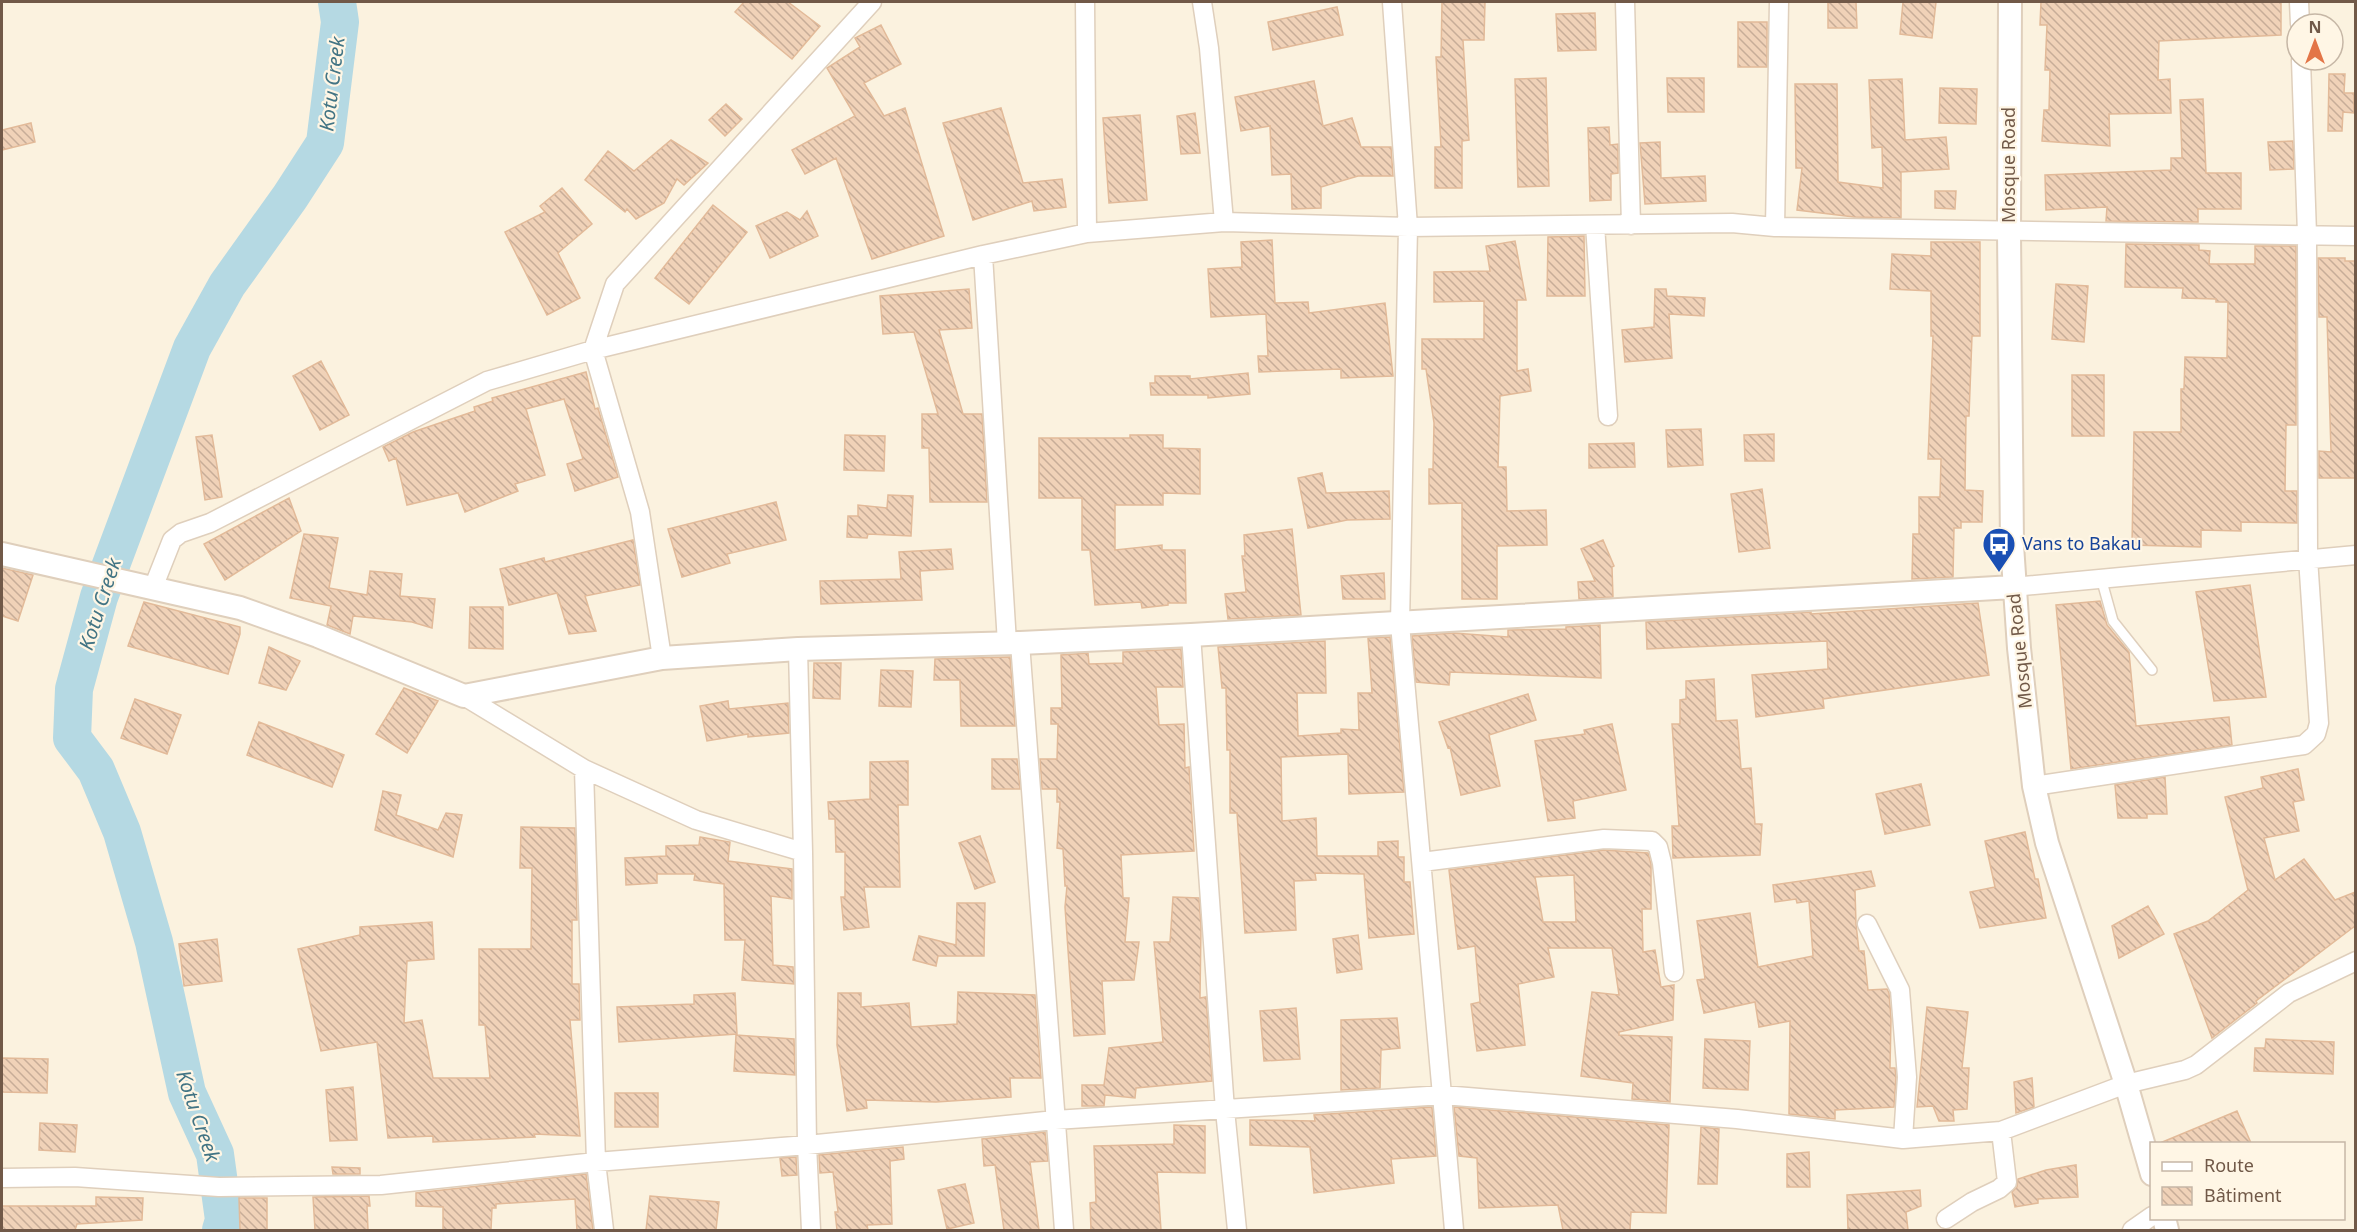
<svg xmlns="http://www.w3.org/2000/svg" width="2357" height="1232" font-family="'Noto Sans',sans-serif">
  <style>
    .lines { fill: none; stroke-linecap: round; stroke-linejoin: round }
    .river { stroke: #b5d9e3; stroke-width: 38 }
    .building { fill: url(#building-back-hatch); stroke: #e2ba99; stroke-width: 1.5; fill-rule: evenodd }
    .service-casing { stroke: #dfcfbc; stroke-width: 12 }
    .minor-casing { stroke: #dfcfbc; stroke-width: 21 }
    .tertiary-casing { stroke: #dfcfbc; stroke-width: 26 }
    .service { stroke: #fff; stroke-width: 9 }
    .minor { stroke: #fff; stroke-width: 18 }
    .tertiary { stroke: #fff; stroke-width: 22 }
    .labels { text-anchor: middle; stroke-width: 4.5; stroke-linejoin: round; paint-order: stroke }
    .street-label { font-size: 18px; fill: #715948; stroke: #fff6e5 }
    .transit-label { font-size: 18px; fill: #164399; stroke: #fff6e5; text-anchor: start }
    .water-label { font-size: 20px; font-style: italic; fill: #427484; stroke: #fff6e5 }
  </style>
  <defs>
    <pattern id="building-back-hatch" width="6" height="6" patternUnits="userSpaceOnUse" patternTransform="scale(1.5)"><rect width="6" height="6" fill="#f0d2b8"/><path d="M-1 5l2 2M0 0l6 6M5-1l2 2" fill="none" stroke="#c7ad98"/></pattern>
  </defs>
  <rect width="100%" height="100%" fill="#fbf2df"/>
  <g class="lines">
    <path class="river" d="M221,1230L224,1220L215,1154L187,1093L154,942L122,832L96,770L72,738L74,689L99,597L192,348L227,285L290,197L325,143L340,22L337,2"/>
  </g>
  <path class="building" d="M744,2H788L820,26L792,59L735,12Z
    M1442,2H1485L1484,40H1463L1469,140L1462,141V188H1435V147H1441L1436,57H1441Z
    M1828,2H1856L1857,28H1828Z
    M1903,2H1936L1932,38L1900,34Z
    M2041,2H2281V35L2159,41L2158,80L2170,79L2171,113L2109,114L2110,146L2042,141L2044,110H2049L2050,70H2045L2047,25H2040Z
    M1337,7L1343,35L1273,50L1268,22Z
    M1595,13L1596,50L1558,51L1556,14Z
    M1738,22H1767V67H1738Z
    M881,25L901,64L864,83L884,116L905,108L944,236L872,259L836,158L805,174L792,150L855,116L827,68L860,47L855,38Z
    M2329,74H2345L2344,93H2354V113L2343,112L2342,131H2328Z
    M1546,78L1549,186L1518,187L1515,79Z
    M1667,78H1704V112H1668Z
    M1902,79L1905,140L1946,137L1949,169L1901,172V218L1854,217L1797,210L1802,168H1796L1795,84H1837L1838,182L1883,188L1882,147L1872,148L1869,80Z
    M1314,81L1323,126L1352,118L1361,147H1391L1393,176H1358L1321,187V208L1292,209L1291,174L1272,175L1270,126L1241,131L1235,97Z
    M1940,88L1977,89L1976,124L1939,123Z
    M2203,99L2206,173H2241V209H2198V222L2106,221L2107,207L2046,210L2045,175L2171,170V158H2182L2180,100Z
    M726,104L742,119L725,136L709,120Z
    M1001,108L1023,183L1062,179L1066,207L1034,211L1032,201L973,220L943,123Z
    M1195,113L1200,153L1181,154L1177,116Z
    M1140,115L1147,200L1109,203L1103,118Z
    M31,123L35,142L2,150V130Z
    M1609,127L1610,145L1618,144V173L1611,174V200L1590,201L1588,128Z
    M671,140L708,163L684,185L677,179L664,203L636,219L627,209L625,212L585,180L608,151L634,171Z
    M2293,141L2294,169L2270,170L2268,142Z
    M1660,142L1661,178L1705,176L1706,201L1645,204L1640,143Z
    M562,188L592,224L558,253L580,298L547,315L505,232L545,212L540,206Z
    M1935,191H1956L1955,209L1935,208Z
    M713,205L747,232L689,304L655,278Z
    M807,211L818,236L770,258L756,226L787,212L800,220Z
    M1584,236L1585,296H1547L1548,237Z
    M1272,240L1275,303L1308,302L1309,313L1385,303L1393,376L1341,378V369L1259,372L1258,356H1268L1266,314L1211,317L1208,269L1242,267L1241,242Z
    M1515,241L1526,300H1517V371L1528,369L1531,391L1500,396L1498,467H1506L1507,511L1546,510L1547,545L1497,546V599H1462V503L1429,504V469H1433L1434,423L1426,369H1422V339H1484V301L1434,302V272L1490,271L1486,246Z
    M1931,242H1980V336H1972L1969,416H1966L1965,490L1983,491L1982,522H1961V528H1954L1953,577L1912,579L1913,534H1919V497H1940L1941,459H1928L1933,336H1931V291L1890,289L1892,254L1931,256Z
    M2126,244L2199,245V250L2210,251L2209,264H2255V246H2296V425H2286L2285,491H2297V523L2241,522V531L2201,530V547L2132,545L2134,432H2181V389H2184L2185,357L2227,358L2228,302H2216V299L2182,298L2183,288L2125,287Z
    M2318,258H2345V261H2355V478H2319V451L2331,452L2327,317H2319Z
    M2056,284L2088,286L2084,342L2052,339Z
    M969,289L972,328L939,330L963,414H982L987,502H930L929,448H922V414H938L914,332L883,334L880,296Z
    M1655,289H1666L1667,296L1705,298L1704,316L1669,314L1672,358L1625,362L1622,330L1654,327Z
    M321,361L349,415L320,430L293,376Z
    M586,372L595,409L598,408L618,477L575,491L567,464L583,459L564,399L526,409L545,475L515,484L518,491L465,512L458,493L407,505L396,458L389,461L383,447L413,432L475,411L474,407L493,401L492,398Z
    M1248,373L1250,394L1208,398V395H1151L1150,383H1155V376H1190V379Z
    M2072,375H2104V436H2072Z
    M1701,429L1703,465L1668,467L1666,430Z
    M1774,434V461H1745L1744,435Z
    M212,435L222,497L205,500L196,437Z
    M845,435L885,436L884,471L844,470Z
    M1130,435H1163V448L1200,449V494L1163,493V505H1115V550L1162,545V550H1185L1186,603H1168V605L1142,608L1141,602L1095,605L1090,550H1082V498H1039V438H1130Z
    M1634,443L1635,467L1589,468V444Z
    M1322,473L1326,493L1389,491L1390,519L1347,520L1308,528L1298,478Z
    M1762,489L1770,548L1739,552L1731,494Z
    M888,495L913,496L911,536L868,534L867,538L847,537L848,516H858V505L887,508Z
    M289,498L301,531L225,580L204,544Z
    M776,502L786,540L727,554L730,563L682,577L668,529Z
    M1292,529L1301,615L1228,619L1225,594L1246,592L1242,556H1245L1244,535Z
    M304,534L338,538L329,588L367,595L370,571L402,574L400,596L435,599L432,628L412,622L353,616L350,634L327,625L331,606L290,598Z
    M633,540L640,585L585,596L596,631L569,634L557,593L509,605L500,569L544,558L545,562Z
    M1603,540L1614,566L1612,567L1613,597L1579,599L1578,582L1595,581L1581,549Z
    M951,549L953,569L920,571L922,600L821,604L820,581L901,579L899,552Z
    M2,568L33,575L18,621L2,616Z
    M1384,573L1385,599H1343L1341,576Z
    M2250,585L2266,697L2214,701L2196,592Z
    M2100,601L2107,625L2129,652L2136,726L2229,717L2232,745L2071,769L2056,605Z
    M144,602L240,627V634L228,674L128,646Z
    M1978,603L1989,675L1823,699L1824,708L1756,717L1752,675L1828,669L1827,641L1647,649L1646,622L1811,612V614Z
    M470,607H503V649L469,648Z
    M1600,625L1601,678L1450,672L1449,685L1416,682L1412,636L1453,633L1508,637V630L1566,629V627Z
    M1390,637L1404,792L1349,794L1348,754L1281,757L1282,821L1316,818L1317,856H1378V842L1398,841V857H1404V882H1410L1414,934L1369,938L1364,874L1315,873L1316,880L1294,881L1296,930L1245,933L1237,813H1230V750H1227L1226,688H1222L1218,647L1325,641L1326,693H1297L1298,736L1341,733V729L1359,730L1358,693H1372L1368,638Z
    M269,647L300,661L286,690L259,683Z
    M1181,649L1183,687H1156L1159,725L1184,724L1185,768L1189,767L1194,851L1121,855L1123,898H1129L1125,942H1139L1134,980L1102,981L1105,1034L1074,1036L1065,907L1067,886H1065L1063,849L1057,848L1060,802H1057V789H1042L1040,759H1057L1058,724H1051V708H1062L1061,655L1088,653L1089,664L1123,663V652Z
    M1010,657L1015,726H961L960,680H934L935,659Z
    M814,663H841L840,699L813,698Z
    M881,670L913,671L911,707L879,706Z
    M1714,679L1716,721L1737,720L1741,769L1751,768L1755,824H1762L1760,855L1673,858L1672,826H1679L1672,724H1680V700L1686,699V681Z
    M404,688L438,701L407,753L376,734Z
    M1528,694L1536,720L1489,735L1500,786L1461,795L1450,747L1448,748L1439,722Z
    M135,699L181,715L167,754L121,738Z
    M728,701L729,709L788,703L789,733L748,737V734L707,741L700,706Z
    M259,722L344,755L332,787L247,755Z
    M1612,724L1626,790L1573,801L1575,818L1548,821L1535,741L1585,734L1584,730Z
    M992,759H1017L1020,789H992Z
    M908,761V805H898L900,887H864L869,927L844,930L841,897H845V852H836L835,819H829L828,802L870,799V762Z
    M2298,769L2304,800L2293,802L2299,831L2264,838L2275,880L2304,859L2335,900L2355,892V926L2256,1001L2257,1003L2212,1038L2174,934L2208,921L2248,890L2225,797L2263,788L2261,777Z
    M2165,777L2167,814H2147V818H2118L2115,785Z
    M1921,784L1930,825L1885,834L1876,794Z
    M383,791L401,795L396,815L438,830L446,813L462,815L453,857L375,830Z
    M521,827L575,828L577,920H572V984H579L580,1020H570L580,1136L534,1134L535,1137L433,1142V1136L388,1138L377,1042L321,1051L298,949L360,935V927L432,922L434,959L407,961L404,1023L422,1020L433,1078H490L485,1025H479V949H531L532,868H520Z
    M2025,832L2035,879H2038L2046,918L1980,928L1970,892L1995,887L1985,841Z
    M980,836L995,882L975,889L959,843Z
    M700,837L730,842L728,861L792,869V899L771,896L773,965L793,967L794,984L742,980L745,940H725L724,884L694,880L695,874H657V883L626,885L625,858L666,856V846L699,845Z
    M1604,850L1648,853L1651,864V909H1642L1643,952L1655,950L1661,987L1674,985L1673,1020L1619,1032V1035L1672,1037L1670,1102L1632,1099L1633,1083L1581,1076L1592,992L1619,995L1612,948H1548L1554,977L1518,984L1525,1045L1477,1051L1471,1004L1480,1002L1475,946L1458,949L1449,870ZM1574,875L1576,922H1543L1535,877Z
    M1871,871L1875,886L1855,890L1856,924L1859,951H1864L1868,990L1887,989L1889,993L1891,1019L1890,1068H1895L1896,1077L1894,1107L1835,1110V1119L1789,1114L1790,1021L1759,1027L1755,1002L1704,1013L1697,980L1705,979L1697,921L1750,913L1758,967L1813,956L1809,901L1797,903L1796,899L1775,902L1773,885Z
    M1173,897L1199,898L1201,926L1200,998L1206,997L1212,1081L1136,1088L1135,1098L1105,1095L1104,1106H1082V1085H1104L1109,1048L1163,1042L1154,942H1170Z
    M957,903H985L984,956H938L936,966L913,960L919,936L956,945Z
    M2148,906L2164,934L2119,958L2112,926Z
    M1358,935L1362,969L1337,973L1333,939Z
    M217,939L222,981L184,986L179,944Z
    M958,992L1035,995L1041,1078H1010L1011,1097L936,1102L866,1100L867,1108L847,1111L837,1045L838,993H861V1007L909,1003L911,1027L957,1024Z
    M735,993L737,1034L619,1042L617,1007L694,1004V995Z
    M1927,1007L1968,1012L1962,1068H1969L1967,1109L1953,1110L1954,1121H1939L1933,1106L1917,1107Z
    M1296,1008L1300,1059L1264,1061L1260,1011Z
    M1397,1018L1400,1048L1381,1050L1380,1088L1341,1090V1020Z
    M736,1035L794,1039L795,1075L734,1071Z
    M1705,1039L1750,1041L1748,1090L1703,1088Z
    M2266,1039L2334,1042L2333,1074L2254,1071L2255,1048H2265Z
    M2,1058L48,1059L47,1093L2,1092Z
    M2032,1078L2034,1107L2016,1113L2014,1082Z
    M353,1087L357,1140L330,1141L326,1090Z
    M615,1093H658V1127H615Z
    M1432,1107L1436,1156L1391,1159L1394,1183L1314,1193L1310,1147L1250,1145V1120L1315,1121L1314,1115Z
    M1454,1107L1669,1125L1666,1213L1631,1212L1630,1230H1563L1558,1205L1479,1208L1477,1158L1459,1156Z
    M2237,1111L2251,1143H2160Z
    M40,1123L77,1125L75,1152L39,1150Z
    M1174,1125L1205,1126V1173L1157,1172L1161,1230H1091L1090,1203L1096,1202L1094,1146L1174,1144Z
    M1701,1127L1719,1129L1717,1184H1698Z
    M1045,1132L1048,1161L1030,1162L1039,1230H1004L995,1165L984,1166L982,1139Z
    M903,1147L904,1159L890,1161L892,1224L867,1225L868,1230H837L835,1212H838L833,1172L820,1173L819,1155Z
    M1809,1152L1810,1187H1787V1154Z
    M796,1157L797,1175L782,1176L780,1158Z
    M2076,1165L2078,1197L2038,1199V1203L2015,1207L2012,1192L2017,1187L2018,1179L2046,1170Z
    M332,1167L360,1168V1174H333Z
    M586,1174L593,1230H577L575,1199L496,1204V1208H492L491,1230H443V1207L416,1206V1193Z
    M965,1184L974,1223L947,1229L938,1190Z
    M1920,1190L1921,1206L1906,1212L1908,1230H1848L1847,1195Z
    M369,1196L370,1206H367L368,1230H315L313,1197Z
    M650,1196L719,1202L716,1230H646Z
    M96,1197L143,1198L142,1220L77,1224L75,1230H2V1206H96Z
    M239,1198H267V1230H240Z"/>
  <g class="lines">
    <defs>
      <path id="service" d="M2101,578L2113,621L2152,670"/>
      <path id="minor" d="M1085,2L1087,233
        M1202,2L1209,48L1224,222
        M1392,2L1408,227L1400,624L1454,1230
        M1625,2L1631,225
        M2299,2L2300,24
        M1595,225L1608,416
        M1775,227L1779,2
        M983,255L1007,643
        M2013,587L2356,555
        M153,588L172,540L181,533L210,523L487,381L593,350L983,255L1087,233L1224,222L1408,227L1732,223L1775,227L2356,236
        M1191,635L1225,1110L1237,1230
        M1020,643L1064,1230
        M798,649L803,852L807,1145L811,1230
        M662,658L640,512L593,350L615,284L872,2
        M464,696L584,769L696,820L803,852
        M584,769L596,1162L604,1230
        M2034,786L2304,745L2316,734L2319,723L2308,558L2307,234L2301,60
        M1422,862L1604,839L1652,841L1658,847L1662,863L1674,972
        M1867,924L1900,990L1907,1077L1903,1139
        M2,1178L75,1177L219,1187L381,1185L596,1162L807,1145L1055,1120L1443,1095L1737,1119L1903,1139L2001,1131L2126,1084L2185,1070L2196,1065L2289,993L2356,961
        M1946,1219L1972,1202L1999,1189L2007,1182L2001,1131
        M2132,1230L2152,1216"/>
      <path id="tertiary" d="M2010,2L2009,232L2012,545L2019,648L2034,786L2047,843L2126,1084L2152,1174
        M2,554L240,608L318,636L464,696L662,658L798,649L1020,643L1191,635L2013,587
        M2164,1218L2167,1230"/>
    </defs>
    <use href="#service" class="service-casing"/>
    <use href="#minor" class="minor-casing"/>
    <use href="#tertiary" class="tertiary-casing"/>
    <use href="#service" class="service"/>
    <use href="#minor" class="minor"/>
    <use href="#tertiary" class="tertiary"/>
  </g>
  <defs>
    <symbol id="bus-pin" viewBox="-11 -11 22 30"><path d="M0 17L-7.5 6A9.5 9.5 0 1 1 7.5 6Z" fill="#1a4fb4" stroke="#fff6e5"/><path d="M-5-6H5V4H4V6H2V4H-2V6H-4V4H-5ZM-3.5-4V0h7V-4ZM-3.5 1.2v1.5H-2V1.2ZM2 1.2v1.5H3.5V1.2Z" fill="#fff"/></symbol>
  </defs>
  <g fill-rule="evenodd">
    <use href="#bus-pin" x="1980" y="525" width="38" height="52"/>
  </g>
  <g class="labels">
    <g class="street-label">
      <text transform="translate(2009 165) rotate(-90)" y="6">Mosque Road</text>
      <text transform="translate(2020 651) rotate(-96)" y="6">Mosque Road</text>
    </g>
    <g class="transit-label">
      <text x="2022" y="550">Vans to Bakau</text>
    </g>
    <g class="water-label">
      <text transform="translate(332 84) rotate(-83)" y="7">Kotu Creek</text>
      <text transform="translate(100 604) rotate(-72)" y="7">Kotu Creek</text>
      <text transform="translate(198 1116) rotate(71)" y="7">Kotu Creek</text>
    </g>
  </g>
  <rect width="2357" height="1232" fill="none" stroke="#715948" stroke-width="6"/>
  <rect x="2150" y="1142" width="195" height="78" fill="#fff6e5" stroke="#c6b7a6" stroke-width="1.5"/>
  <rect x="2162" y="1162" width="30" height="9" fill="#ffffff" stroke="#c6b7a6" stroke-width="1.5"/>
  <text x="2204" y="1172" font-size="18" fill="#715948">Route</text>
  <rect x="2162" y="1187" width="30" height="18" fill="url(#building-back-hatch)" stroke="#c6b7a6" stroke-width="1.5"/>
  <text x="2204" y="1202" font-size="18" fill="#715948">Bâtiment</text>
  <g transform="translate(2315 42)"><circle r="28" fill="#fff6e5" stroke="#c6b7a6" stroke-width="1.5"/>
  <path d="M0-4.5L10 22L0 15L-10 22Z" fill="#e37547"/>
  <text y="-9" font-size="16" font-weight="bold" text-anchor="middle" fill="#715948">N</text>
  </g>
</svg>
